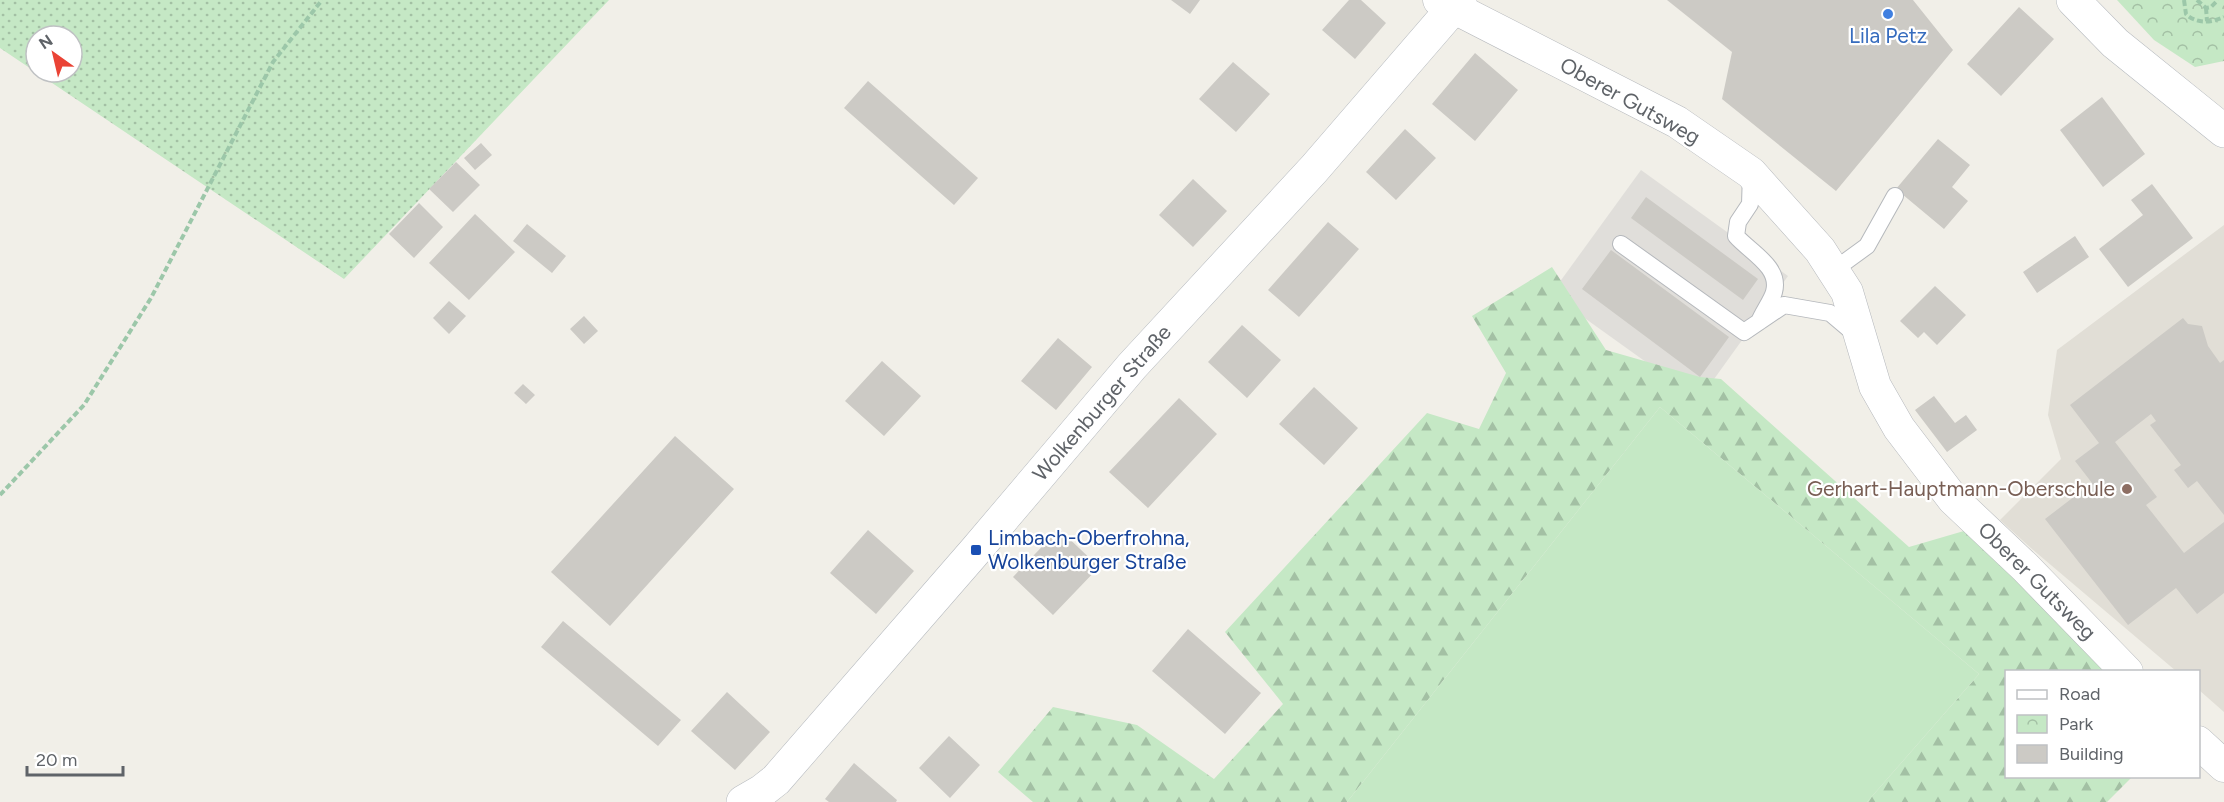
<svg xmlns="http://www.w3.org/2000/svg" width="2224" height="802" font-family="Figtree,sans-serif">
  <style>
    .industrial { fill: #e0deda }
    .education { fill: #e1ded6 }
    .grass { fill: url(#grass-dots); fill-rule: evenodd }
    .forest { fill: url(#forest-firs) }
    .park { fill: url(#park-crowns) }
    .pitch { fill: #c5e8c5 }
    .building { fill: #cccac5 }
    .lines { fill: none; stroke-linecap: round; stroke-linejoin: round }
    .lane-casing { stroke: #b5b8bc; stroke-width: 18 }
    .street-casing { stroke: #b5b8bc; stroke-width: 33 }
    .secondary-casing { stroke: #b6babf; stroke-width: 34 }
    .path { stroke: #9cc7a9; stroke-width: 4; stroke-dasharray: 6 3; stroke-linecap: butt }
    .lane { stroke: #fff; stroke-width: 16 }
    .street { stroke: #fff; stroke-width: 32 }
    .secondary { stroke: #fff; stroke-width: 33 }
    .shop-dot { fill: #3f7fe0; stroke: #fff; stroke-width: 2 }
    .education-dot { fill: #8d6e63; stroke: #fff; stroke-width: 2 }
    .transit-dot { fill: #1a4fb4; stroke: #fff; stroke-width: 2 }
    .labels { text-anchor: middle; stroke-width: 4.5; stroke-linejoin: round; paint-order: stroke }
    .shop-label { font-size: 21px; fill: #366cbe; stroke: #fff }
    .street-label { font-size: 21px; fill: #5f6368; stroke: #fff }
    .education-label { font-size: 21px; fill: #785e54; stroke: #fff; text-anchor: end }
    .transit-label { font-size: 21px; fill: #164399; stroke: #fff; text-anchor: start }
  </style>
  <defs>
    <pattern id="grass-dots" width="8" height="8" patternUnits="userSpaceOnUse" patternTransform="scale(1.5)"><rect width="8" height="8" fill="#c5e8c5"/><path d="M2 2h.1M6 6h.1" fill="none" stroke="#a3c0a4" stroke-width="1.8" stroke-linecap="round"/></pattern>
    <pattern id="forest-firs" width="22" height="20" patternUnits="userSpaceOnUse" patternTransform="scale(1.5)"><rect width="22" height="20" fill="#c5e8c5"/><path d="M5 1l3.5 6h-7zM16 11l3.5 6h-7z" fill="#a3c0a4"/></pattern>
    <pattern id="park-crowns" width="20" height="18" patternUnits="userSpaceOnUse" patternTransform="scale(1.5)"><rect width="20" height="18" fill="#c5e8c5"/><path d="M2 6a3 3 0 1 1 6 0M12 15a3 3 0 1 1 6 0" fill="none" stroke="#a3c0a4"/></pattern>
  </defs>
  <rect width="100%" height="100%" fill="#f1efe8"/>
  <path class="industrial" d="M1641,170L1788,276L1699,400L1551,294Z"/>
  <path class="education" d="M2224,225V712L2199,690L2198,672L2176,671L2032,549L2000,520L2061,459L2048,415L2057,350Z"/>
  <path class="grass" d="M0,0H609L344,279L0,48ZM36,36H72V72H36Z"/>
  <path class="forest" d="M1552,267L1606,350L1700,377L1721,379L1909,547L1981,526L2127,671L2006,672V776L2132,777L2107,802H1867L1979,674L1660,407L1347,802H1033L998,772L1053,707L1137,725L1214,779L1283,704L1225,632L1427,413L1479,429L1506,373L1472,316Z"/>
  <path class="park" d="M2117,0H2224V61L2195,67L2154,40Z"/>
  <path class="pitch" d="M1660,407L1979,674L1867,802H1347Z"/>
  <path class="building" d="M1171,0H1200L1190,14Z
    M1349,0H1361L1386,23L1355,59L1322,30Z
    M1667,0H1913L1953,50L1836,191L1722,99L1732,52Z
    M2019,7L2054,39L2001,96L1967,64Z
    M1475,53L1518,90L1475,141L1432,104Z
    M1233,62L1270,94L1236,132L1199,99Z
    M868,81L978,178L954,205L844,108Z
    M2102,97L2145,154L2103,187L2060,130Z
    M1405,129L1436,158L1396,200L1366,172Z
    M1938,139L1970,165L1952,187L1968,201L1944,229L1896,189Z
    M481,143L492,155L475,170L464,158Z
    M456,162L480,185L453,212L429,189Z
    M1193,179L1227,211L1193,247L1159,215Z
    M2152,184L2193,238L2128,287L2099,249L2143,215L2131,200Z
    M1646,197L1758,279L1743,300L1631,218Z
    M419,203L443,227L414,258L389,234Z
    M475,214L515,252L469,300L429,263Z
    M1328,222L1359,249L1299,317L1268,290Z
    M527,224L566,256L552,273L513,241Z
    M2075,236L2089,257L2037,293L2023,272Z
    M1611,250L1729,337L1700,377L1582,289Z
    M1935,286L1966,315L1937,345L1924,332L1918,338L1900,321Z
    M449,301L466,316L449,334L433,318Z
    M584,316L598,331L584,344L570,329Z
    M2183,318L2188,324L2202,326L2208,346L2220,363L2224,360V515L2197,481L2188,488L2174,470L2181,465L2150,425L2156,421L2151,414L2115,442L2157,497L2146,505L2184,553L2224,522V593L2197,614L2176,588L2128,625L2045,519L2092,483L2075,461L2099,443L2070,405Z
    M1242,325L1281,360L1247,398L1208,362Z
    M1058,338L1092,367L1056,410L1021,381Z
    M882,361L921,396L884,436L845,401Z
    M523,384L535,395L526,404L514,393Z
    M1314,387L1358,428L1324,465L1279,424Z
    M1934,396L1955,423L1966,415L1977,430L1947,452L1915,410Z
    M1179,398L1217,434L1148,508L1109,472Z
    M675,436L734,489L610,626L551,572Z
    M1059,529L1099,567L1053,615L1013,577Z
    M868,530L914,571L876,614L830,573Z
    M563,621L681,720L658,746L541,647Z
    M1188,629L1261,693L1225,734L1152,671Z
    M727,692L770,732L735,770L691,731Z
    M949,736L980,765L950,798L919,768Z
    M854,763L897,800L896,802H829L825,799Z"/>
  <g class="lines">
    <defs>
      <path id="lane" d="M1751,173L1750,204L1738,222L1736,236C1750,252 1781,267 1774,292C1772,300 1763,312 1759,322
        M1621,244L1744,332L1784,305L1830,313L1856,335
        M1832,268L1845,262L1867,246L1895,196"/>
      <path id="street" d="M1439,0L1677,122L1751,173L1820,250L1847,292L1875,386L1899,428L1953,499L2025,567L2127,672
        M2198,742L2224,766"/>
      <path id="secondary" d="M2073,0L2115,43L2224,131
        M743,802L762,791L776,780L976,550L1132,366L1314,169L1460,0"/>
    </defs>
    <use href="#lane" class="lane-casing"/>
    <use href="#street" class="street-casing"/>
    <use href="#secondary" class="secondary-casing"/>
    <path class="path" d="M2184,0L2186,14C2196,24 2211,23 2224,17
      M2197,0L2206,8L2211,7L2218,0
      M2206,8L2207,21
      M0,495L84,405L151,298L273,62L322,0"/>
    <use href="#lane" class="lane"/>
    <use href="#street" class="street"/>
    <use href="#secondary" class="secondary"/>
  </g>
  <circle class="shop-dot" cx="1888" cy="14" r="6"/>
  <circle class="education-dot" cx="2127" cy="489" r="6"/>
  <rect class="transit-dot" x="970" y="544" width="12" height="12" rx="3"/>
  <g class="labels">
    <g class="shop-label">
      <text x="1888" y="43">Lila Petz</text>
    </g>
    <g class="street-label">
      <text transform="translate(1630 101) rotate(29)" y="7">Oberer Gutsweg</text>
      <text transform="translate(1102 403) rotate(-49)" y="7">Wolkenburger Straße</text>
      <text transform="translate(2037 581) rotate(45)" y="7">Oberer Gutsweg</text>
    </g>
    <g class="education-label">
      <text x="2115" y="496">Gerhart-Hauptmann-Oberschule</text>
    </g>
    <g class="transit-label">
      <text x="988" y="545">Limbach-Oberfrohna,<tspan x="988" dy="24">Wolkenburger Straße</tspan></text>
    </g>
  </g>
  <rect x="2005" y="670" width="195" height="108" fill="#ffffff" stroke="#bfc1c3" stroke-width="1.5"/>
  <rect x="2017" y="690" width="30" height="9" fill="#ffffff" stroke="#bfc1c3" stroke-width="1.5"/>
  <text x="2059" y="700" font-size="18" fill="#5f6368">Road</text>
  <rect x="2017" y="715" width="30" height="18" fill="url(#park-crowns)" stroke="#bfc1c3" stroke-width="1.5"/>
  <text x="2059" y="730" font-size="18" fill="#5f6368">Park</text>
  <rect x="2017" y="745" width="30" height="18" fill="#cccac5" stroke="#bfc1c3" stroke-width="1.5"/>
  <text x="2059" y="760" font-size="18" fill="#5f6368">Building</text>
  <g transform="translate(54 54) rotate(326)"><circle r="28" fill="#ffffff" stroke="#bfc1c3" stroke-width="1.5"/>
  <path d="M0-4.5L10 22L0 15L-10 22Z" fill="#ea4335"/>
  <text y="-9" font-size="16" font-weight="bold" text-anchor="middle" fill="#5f6368">N</text>
  </g>
  <path d="M27 766v9h96v-9" fill="none" stroke="#5f6368" stroke-width="3"/>
  <text x="36" y="766" font-size="18" fill="#5f6368" stroke="#ffffff" stroke-width="4.5" paint-order="stroke">20 m</text>
</svg>
